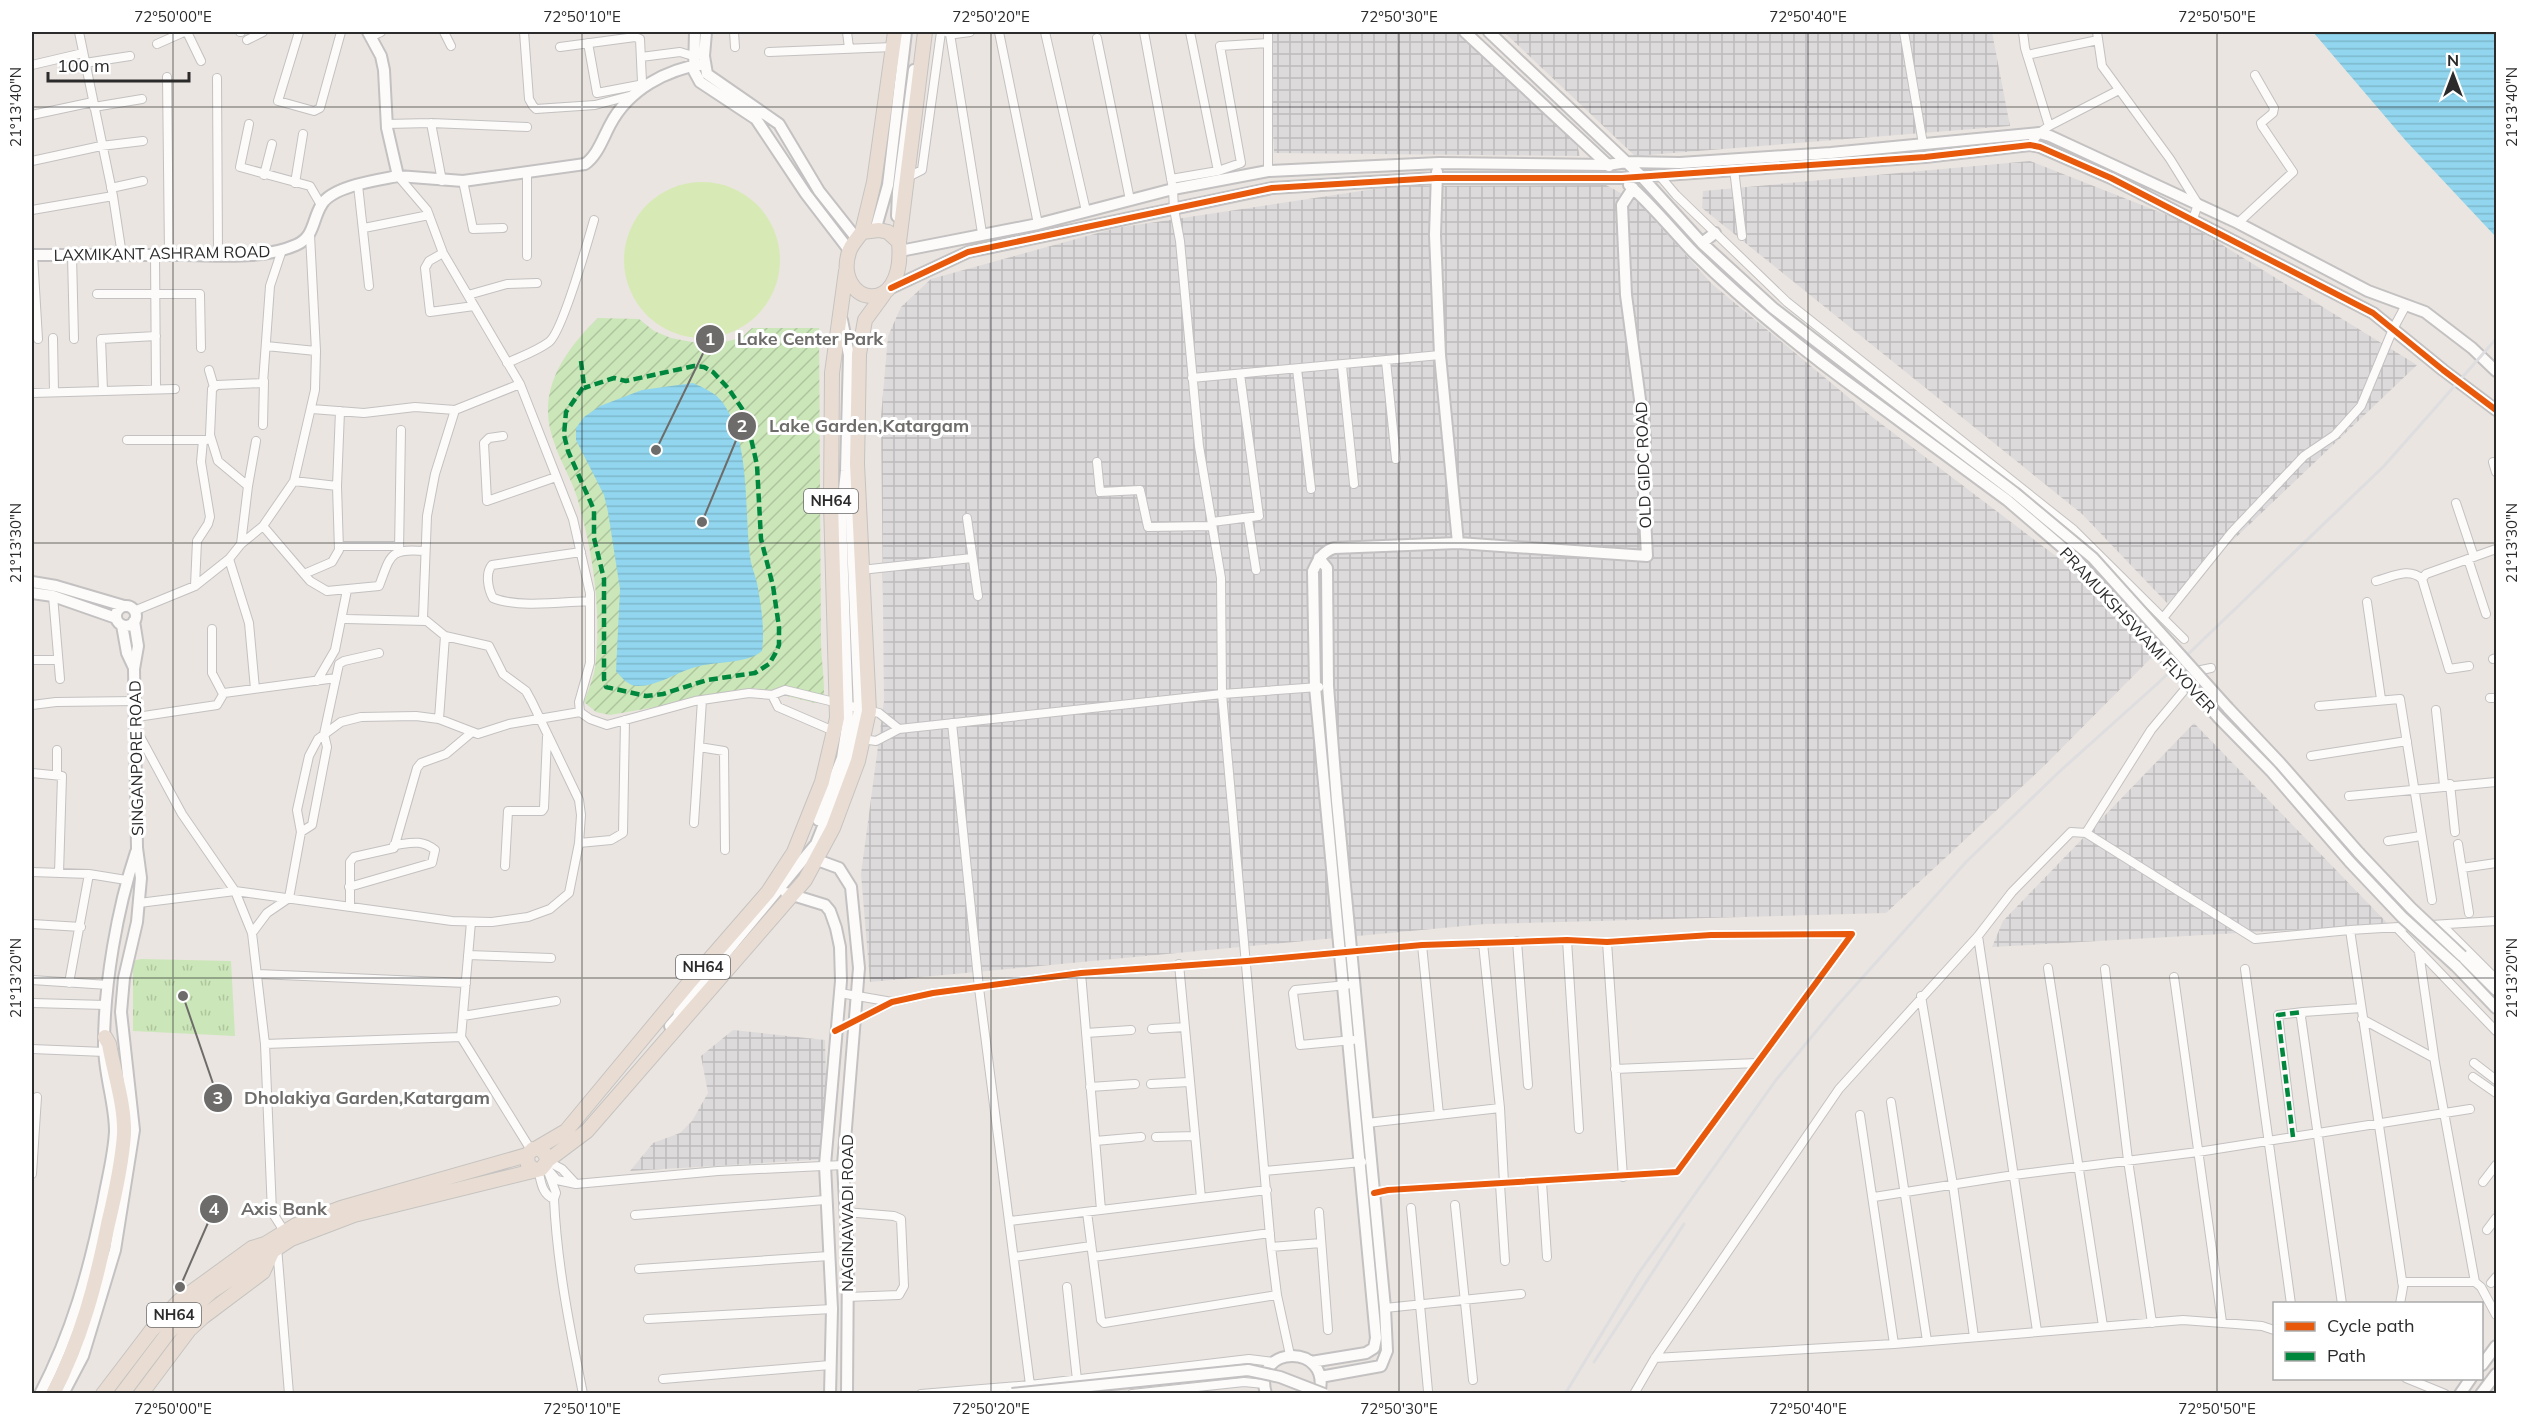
<svg xmlns="http://www.w3.org/2000/svg" width="2528" height="1425" font-family="Mulish,sans-serif">
  <style>
    .industrial { fill: url(#industrial-grid) }
    .grass { fill: url(#grass-tufts) }
    .garden { fill: url(#garden-furrows) }
    .pitch { fill: #d7eab5 }
    .water { fill: url(#water-rules) }
    .lines { fill: none; stroke-linecap: round; stroke-linejoin: round }
    .street-casing { stroke: #c3c1c1; stroke-width: 10 }
    .secondary-casing { stroke: #c3c1c1; stroke-width: 14 }
    .highway-casing { stroke: #c5c3c1; stroke-width: 16 }
    .street { stroke: #fcfbfa; stroke-width: 8 }
    .secondary { stroke: #fcfbfa; stroke-width: 10 }
    .highway { stroke: #e9ddd3; stroke-width: 14 }
    .rail { stroke: #dedddf; stroke-width: 3 }
    .secondary-bridge-casing { stroke: #c3c1c1; stroke-width: 14; stroke-linecap: butt }
    .secondary-bridge { stroke: #fcfbfa; stroke-width: 10 }
    .quiet { stroke: #00873e; stroke-width: 4.5; stroke-dasharray: 9 4.5; stroke-linecap: butt }
    .cycleway-casing { stroke: #fff; stroke-width: 10 }
    .cycleway { stroke: #e8590c; stroke-width: 6 }
    .ticks { fill: none; stroke: #2b2b2b; stroke-width: 1.5; stroke-opacity: 0.45 }
    .labels { text-anchor: middle; stroke-width: 6; stroke-linejoin: round; paint-order: stroke }
    .shield { fill: #fff; stroke: #6b6b6b; stroke-width: 1.5 }
    .shield-label { font-size: 15px; font-weight: bold; fill: #2b2b2b }
    .street-label { font-size: 16px; fill: #2b2b2b; stroke: #fff }
    .leader { fill: none; stroke: #6e6c6a; stroke-width: 2 }
    .callout-dot { fill: #6e6c6a; stroke: #fff; stroke-width: 2 }
    .mark-label { font-size: 18px; text-anchor: middle; font-weight: bold; fill: #fff }
    .callout-label { font-size: 18px; text-anchor: middle; font-weight: bold; fill: #6e6c6a; stroke: #fff; stroke-width: 6; stroke-linejoin: round; paint-order: stroke }
    .neatline { fill: none; stroke: #2b2b2b; stroke-width: 2 }
    .ticks-label { font-size: 15px; text-anchor: middle; fill: #2b2b2b }
  </style>
  <defs>
    <pattern id="industrial-grid" width="8" height="8" patternUnits="userSpaceOnUse" patternTransform="scale(1.5)"><rect width="8" height="8" fill="#dddadc"/><path d="M0 4h8M4 0v8" fill="none" stroke="#bebbbd"/></pattern>
    <pattern id="grass-tufts" width="24" height="20" patternUnits="userSpaceOnUse" patternTransform="scale(1.5)"><rect width="24" height="20" fill="#cbe6b8"/><path d="M3 7l-1-3M5 7V3M7 7l1-3M15 17l-1-3M17 17v-4M19 17l1-3" fill="none" stroke="#aec59e"/></pattern>
    <pattern id="garden-furrows" width="10" height="10" patternUnits="userSpaceOnUse" patternTransform="scale(1.5)"><rect width="10" height="10" fill="#cbe6b8"/><path d="M-1 1l2-2M0 10L10 0M9 11l2-2" fill="none" stroke="#aec59e"/></pattern>
    <pattern id="water-rules" width="6" height="5" patternUnits="userSpaceOnUse" patternTransform="scale(1.5)"><rect width="6" height="5" fill="#91d6ee"/><path d="M0 2.5h6" fill="none" stroke="#7db8cc"/></pattern>
  </defs>
  <rect width="100%" height="100%" fill="#eae5e0"/>
  <path class="industrial" d="M1268,32H1462L1575,136L1580,156L1274,153Z
    M1504,32H1992L2010,126L1635,156Z
    M2030,161L2185,222L2417,365L2167,603L2082,514L1702,208L1703,191Z
    M1606,185L1639,203L1712,284L1871,416L2081,575L2152,657L2042,768L1886,913L1485,924L870,982L861,874L884,701L881,417L888,336L901,307L931,279L1116,228L1394,186Z
    M2194,723L2392,928L2347,927L1992,947L2003,921Z
    M733,1030L825,1040L828,1159L630,1171L653,1143L680,1133L692,1121L708,1093L701,1056Z"/>
  <path class="grass" d="M141,959L231,961L235,1036L133,1031V961Z"/>
  <path class="garden" d="M598,318L639,319L654,331L671,338L697,343H720L741,338L752,328H819L821,643C821,657 826,690 823,701L815,703L755,688L702,696L667,705L610,715L596,712L584,702C588,691 593,679 595,668C602,611 593,552 577,497C571,478 560,461 554,442C535,392 564,351 598,318Z"/>
  <path class="pitch" d="M624 260a78 78 0 1 1 156 0a78 78 0 1 1-156 0Z"/>
  <path class="water" d="M2313,32H2496V237L2406,141Z
    M693,383C704,388 716,393 723,403C751,443 744,510 750,556C751,566 755,574 757,583C761,605 765,629 762,651C747,664 716,661 696,667C677,672 658,686 638,686C628,686 622,678 616,671L620,589L608,512L604,495L576,440V428L584,417L600,406L642,390Z"/>
  <g class="lines">
    <defs>
      <path id="street" d="M79,32L113,196L122,255
        M187,32L201,61
        M240,32H241
        M299,32L278,101L314,111L320,108L341,32
        M444,32L451,46
        M524,32L529,99L533,106L536,109L595,105L633,95
        M734,32L735,47
        M847,32L849,48
        M999,32L1038,224
        M1045,32L1086,211
        M1144,32L1173,189L1174,209L1180,241L1199,446L1221,578L1222,694L1271,1247L1277,1295L1290,1355
        M1190,32L1218,171
        M1904,32L1923,144
        M2023,32L2025,48L2049,126
        M2097,32L2102,66L2170,159L2198,204L2193,219
        M948,33L955,34L970,32
        M950,34L982,233
        M370,37L381,32
        M1097,38L1130,200
        M247,40L263,32
        M157,44L184,32
        M560,47L635,37L640,39L642,82L639,85L597,93L588,43
        M769,52L893,47
        M2027,55L2098,40
        M641,57L680,52L693,56
        M85,63L130,56
        M32,65L83,53
        M167,77L169,255
        M217,78L218,255
        M94,107L142,99
        M32,115L93,102
        M431,123L442,181
        M249,124L240,167L310,186L321,205
        M386,124L431,123L527,127
        M2030,145L2039,133L2049,126L2119,90
        M32,161L101,146L143,141
        M1734,169L1742,236
        M1268,171V32
        M264,175L272,144
        M1659,175L1676,195L1787,302L2074,530L2184,639
        M398,176L427,210L443,253L520,384L573,519L590,593V663L579,702L580,712L590,719L607,725L695,701L749,693L772,695L785,690L879,713L899,729
        M906,178L922,170L941,32
        M1171,179L1218,171L1241,163L1220,46L1268,43
        M463,181L473,229L503,228
        M295,183L303,134
        M358,185L369,286
        M111,188L143,181
        M32,210L113,196
        M2238,223L2293,172L2262,126L2261,123L2273,113L2274,108L2255,75
        M364,228L429,215
        M443,253L429,261L425,268L430,312L474,306
        M33,255L38,339
        M72,255L74,339
        M155,255L156,389
        M527,256V172
        M97,294H200L201,348
        M468,295L507,284L537,283
        M53,338L54,392
        M266,346L316,351
        M1386,361L1396,459
        M507,363C520,357 537,351 549,342C562,332 588,241 594,220
        M1342,366L1354,484
        M1297,369L1311,489
        M209,370L214,387
        M1192,378L1440,355
        M103,391L101,339L156,336
        M32,393L175,389
        M312,409L364,413L415,407L455,410L520,384
        M263,425L264,381
        M503,436L489,438L484,443L487,501L556,477
        M127,440H206
        M1097,462L1100,492L1140,490L1148,527L1212,526
        M2493,462L2496,472
        M294,481L337,486
        M248,486L256,441
        M2456,503L2474,557
        M967,518L978,596
        M1248,519L1256,570
        M1212,522L1259,516L1240,374
        M263,526L310,581L327,591L379,586C391,555 389,548 425,551
        M241,544L248,486L218,461L210,435L212,389L217,385L263,383L270,286L282,250
        M339,546H399
        M399,551L401,430
        M581,552L492,565C485,573 488,589 493,598C518,608 562,602 590,601
        M229,559L249,623L255,689
        M2468,559L2486,614
        M861,570L972,558
        M304,574L332,562L339,550L337,486L340,411
        M2376,581C2392,577 2409,567 2422,579
        M195,586L197,541L208,524L210,517L201,462L203,440
        M53,596L60,679
        M2367,602L2381,699
        M134,611L195,586L229,559L241,544L263,526L294,481L315,390L316,351L310,235
        M2163,618L2232,532L2304,456L2335,435L2361,406L2393,329L2406,305
        M346,619L426,621
        M212,629V673L223,694
        M2493,659L2496,658
        M32,660H58
        M2469,666L2449,669L2422,579L2426,574L2496,549
        M317,681L335,650L347,590
        M772,695L778,707L836,732
        M2490,698H2496
        M32,705L56,702L136,701
        M2319,706L2400,699L2432,900
        M2436,710L2444,785
        M137,717L217,705L224,693L336,678
        M439,719L445,636
        M952,723L979,988L1030,1385
        M137,731L182,814L235,891L252,933L265,1044L272,1212L284,1231
        M862,739L876,741L899,729L1222,694L1319,687
        M699,747L724,751L725,850
        M57,750V774
        M2311,756L2407,741
        M32,773L62,776L59,873
        M2450,784L2455,832
        M2349,796L2496,782
        M694,823L702,700
        M301,832L312,825L327,747L324,734L339,664L344,661L379,653
        M2086,833L2151,730L2201,670L2211,668
        M2388,841L2421,836
        M579,843L611,840L623,833L625,720
        M2458,844L2469,913
        M505,866L508,811H542L544,808L547,737
        M2462,868L2496,863
        M32,872L89,874L126,880
        M349,887L432,863L435,850C421,839 411,843 394,845
        M139,903L235,891L452,921L492,922L528,917L550,909L569,893L579,843L581,815L579,800L532,702L526,691L503,674L489,646L445,636L423,618L427,516L435,474L455,410
        M350,906V862L354,857L394,848L417,768L421,763L446,754L471,733
        M32,924L81,927
        M2442,925L2496,979
        M2397,928L2496,1031
        M2350,930L2403,1287L2400,1304
        M252,933L267,913L289,898L301,832L297,810L309,756L318,739L341,722L361,717L416,716L439,719L478,734L509,724L580,712
        M1978,936L2037,1331
        M1567,940L1579,1129
        M1517,941L1528,1085
        M1607,942L1623,1177
        M1483,943L1500,1108L1504,1183
        M1422,945L1439,1115
        M2419,952L2435,1063L2475,1282
        M468,955L551,958
        M1179,964L1201,1198
        M2048,968L2103,1326
        M2105,969L2128,1160L2152,1323
        M2245,969L2291,1304
        M1081,973L1101,1210
        M258,974L466,983
        M2174,977L2222,1322
        M32,980L108,985
        M69,983L89,874
        M1347,985L1295,990L1293,993L1300,1045L1353,1040
        M840,993L892,1002
        M1921,996L1953,1185L1974,1337
        M32,1003L106,1005
        M463,1016L556,1001
        M2362,1019L2434,1058
        M1152,1029L1185,1027
        M835,1031L892,1002L933,993L1081,973L1247,961L1422,945L1567,940L1607,942L1711,935L1852,934L1677,1172L1388,1190L1374,1193
        M1086,1033L1131,1030
        M461,1037L471,922
        M265,1044L461,1037L531,1150
        M32,1049L105,1052
        M2474,1063L2496,1080
        M1615,1069L1757,1063
        M2473,1077L2496,1093
        M1151,1084L1189,1082
        M1090,1087L1135,1084
        M1891,1102L1927,1341
        M1860,1115L1894,1344
        M1367,1123L1500,1108
        M1156,1137L1195,1136
        M2293,1137L2278,1015L2303,1012
        M1095,1141L1141,1137
        M547,1161L562,1169L575,1183
        M545,1166L557,1180L576,1184L718,1171L843,1165
        M538,1169C541,1180 541,1194 554,1199
        M1265,1171L1362,1162
        M32,1174L37,1097
        M549,1174L556,1193L554,1199C557,1265 570,1329 583,1394
        M1542,1182L1547,1257
        M2483,1182L2496,1165
        M1500,1184L1505,1261
        M1874,1197L2014,1175L2198,1152L2470,1109
        M1455,1205L1473,1380
        M1411,1208L1428,1391
        M845,1212L894,1216L901,1219L904,1286L899,1295L847,1297
        M1087,1212L1101,1320L1104,1323L1277,1295
        M1319,1212L1328,1330
        M635,1215L825,1200
        M1010,1221L1267,1190
        M2487,1230L2496,1218
        M277,1247L289,1394
        M1271,1247L1321,1243
        M1014,1257L1091,1246
        M1093,1257L1270,1233
        M639,1269L829,1256
        M2402,1282H2475L2481,1287L2496,1315
        M2491,1283L2496,1277
        M1067,1287L1077,1380
        M2342,1304L2301,1017L2303,1012L2361,1008
        M1385,1308L1521,1294
        M648,1319L832,1309
        M1655,1358L1894,1344L2183,1320L2262,1326L2274,1330
        M2406,1378L2445,1394
        M663,1379L830,1365
        M921,1394L1030,1385L1249,1359L1273,1362
        M1132,1394L1244,1382L1264,1384
        M1634,1394L1655,1358L1839,1089L1978,936L2012,892L2071,832L2086,833L2255,939L2350,930L2496,921"/>
      <path id="secondary" d="M695,32L694,71L700,82L756,119L806,194L849,250
        M706,32L704,56L707,74L779,124L819,191L857,239
        M1465,32L1609,166
        M1489,32L1641,176L1702,243L1773,308L1873,385
        M1437,172L1435,235L1440,355L1458,543
        M398,176L463,181L585,164C597,156 603,138 610,125C628,90 666,69 705,64
        M1629,185C1652,205 1672,230 1693,252C1747,305 1805,352 1866,396
        M897,216L898,192L914,70
        M875,231L888,185L906,32
        M1702,243L1715,233
        M900,251L1038,224L1173,189L1268,171L1439,163L1608,165L1626,162L1680,163L1831,153L2039,133L2050,136L2238,223L2368,291L2425,312L2472,348L2496,371
        M32,255C82,255 132,255 183,255C219,255 262,260 296,245C315,237 312,219 322,204C333,186 378,180 398,176L387,128L384,70L381,56L368,32
        M891,288L968,252L1272,188L1436,178H1622L1925,157L2030,145L2040,147L2111,178L2373,313L2443,370L2496,410
        M1319,558L1327,568L1328,686L1337,801L1385,1308L1387,1351L1381,1366L1320,1377
        M32,582L56,586L124,606
        M32,593L53,596L116,618
        M116 616a10 10 0 1 1 20 0a10 10 0 1 1-20 0Z
        M122,625L127,653L134,668
        M2228,708L2280,763L2359,853
        M2219,718L2271,771L2350,862
        M818,820L842,758L848,720L841,517L846,471L849,355L842,320
        M809,857L839,868L851,887L859,968L843,1165L848,1255L847,1394
        M786,893L825,905L830,911L836,928L840,947L841,981L825,1165L832,1309L830,1394
        M2462,956L2496,990
        M2456,966L2496,1008
        M670,1026L678,1017L680,1008L816,844L848,764L855,738L859,708L851,516L846,471
        M1311,1362L1366,1353L1374,1348L1376,1338L1315,687L1313,571C1318,560 1322,552 1334,548L1458,543L1647,556L1644,497L1645,437L1626,295L1622,205L1633,188
        M2482,1365L2496,1346
        M40,1394C72,1332 89,1271 103,1203C107,1180 114,1155 115,1131C115,1103 104,1074 104,1045C104,985 117,909 136,852
        M63,1394L83,1356L115,1250L134,1130L121,1012L124,978L137,922L141,878L137,848L134,669L138,646L134,621
        M1266,1394C1251,1344 1333,1343 1319,1394
        M2460,1394L2471,1378
        M2481,1394L2496,1374"/>
      <path id="highway" d="M879,230L888,232L899,242C906,322 833,303 849,252C851,245 858,238 862,232Z
        M862,232L874,182L895,32
        M899,242L925,32
        M537,1148L566,1131L688,984L768,892L794,852L822,782L837,718L831,503L832,373L846,271
        M547,1161L587,1131L805,880L833,828L858,761L869,711L857,464L859,354L865,320L884,294
        M53,1394C81,1340 96,1284 108,1224C115,1195 122,1164 124,1134C125,1105 114,1073 109,1044L105,1037
        M103,1394L151,1331L179,1301L252,1248L265,1244L296,1225L341,1208L527,1155
        M122,1394L168,1333L189,1312L211,1292L291,1239L354,1215L541,1169L546,1163L547,1157L541,1149H533L527,1155L528,1165L534,1169
        M141,1394L189,1330L203,1317L263,1272L273,1250"/>
    </defs>
    <use href="#street" class="street-casing"/>
    <use href="#secondary" class="secondary-casing"/>
    <use href="#highway" class="highway-casing"/>
    <use href="#street" class="street"/>
    <use href="#secondary" class="secondary"/>
    <use href="#highway" class="highway"/>
    <path class="rail" d="M1594,1362L1684,1224
      M1565,1394L1638,1274L1776,1080L1837,1006L1966,862L2059,772L2157,684L2384,466L2496,339"/>
    <defs>
      <path id="secondary-bridge" d="M1873,385L2015,493L2093,558L2228,708
        M1866,396L2007,500L2077,560L2219,718
        M2359,853L2411,908L2462,956
        M2350,862L2402,917L2456,966
        M1012,1394L1248,1370L1280,1377L1324,1394"/>
    </defs>
    <use href="#secondary-bridge" class="secondary-bridge-casing"/>
    <use href="#secondary-bridge" class="secondary-bridge"/>
    <path class="quiet" d="M581,361L584,386L566,412L564,435L568,451L594,510V538L604,579V679L606,687L646,696L663,694L707,680L755,673L769,664L775,654L779,645V627L773,586L761,539L757,465L748,425L743,410L728,388L713,372L704,367L694,366L626,381L614,378L584,388
      M2293,1137L2278,1015L2303,1012"/>
    <defs>
      <path id="cycleway" d="M891,288L968,252L1272,188L1436,178H1622L1925,157L2030,145L2040,147L2111,178L2373,313L2443,370L2496,410
        M835,1031L892,1002L933,993L1081,973L1247,961L1422,945L1567,940L1607,942L1711,935L1852,934L1677,1172L1388,1190L1374,1193"/>
    </defs>
    <use href="#cycleway" class="cycleway-casing"/>
    <use href="#cycleway" class="cycleway"/>
  </g>
  <path class="ticks" d="M173,32V1394M582,32V1394M991,32V1394M1399,32V1394M1808,32V1394M2217,32V1394M32,107H2496M32,543H2496M32,978H2496"/>
  <g class="labels">
    <g class="shield">
      <rect x="804" y="489" width="54" height="24" rx="4.5"/>
      <rect x="676" y="955" width="54" height="24" rx="4.5"/>
      <rect x="147" y="1303" width="54" height="24" rx="4.5"/>
    </g>
    <g class="shield-label">
      <text x="831" y="506">NH64</text>
      <text x="703" y="972">NH64</text>
      <text x="174" y="1320">NH64</text>
    </g>
    <g class="street-label">
      <text transform="translate(162 253) rotate(-1)" y="6">LAXMIKANT ASHRAM ROAD</text>
      <text transform="translate(1643 465) rotate(-92)" y="6">OLD GIDC ROAD</text>
      <text transform="translate(2138 630) rotate(47)" y="6">PRAMUKSHSWAMI FLYOVER</text>
      <text transform="translate(136 758) rotate(-91)" y="6">SINGANPORE ROAD</text>
      <text transform="translate(847 1213) rotate(-90)" y="6">NAGINAWADI ROAD</text>
    </g>
  </g>
  <path class="leader" d="M656 450L710 339M702 522L742 426M183 996L218 1098M180 1287L214 1209"/>
  <g class="callout-dot">
    <circle cx="656" cy="450" r="6"/>
    <circle cx="702" cy="522" r="6"/>
    <circle cx="183" cy="996" r="6"/>
    <circle cx="180" cy="1287" r="6"/>
    <circle cx="710" cy="339" r="15"/>
    <circle cx="742" cy="426" r="15"/>
    <circle cx="218" cy="1098" r="15"/>
    <circle cx="214" cy="1209" r="15"/>
  </g>
  <g class="mark-label">
    <text x="710" y="345">1</text>
    <text x="742" y="432">2</text>
    <text x="218" y="1104">3</text>
    <text x="214" y="1215">4</text>
  </g>
  <g class="callout-label">
    <text x="810" y="345">Lake Center Park</text>
    <text x="869" y="432">Lake Garden,Katargam</text>
    <text x="367" y="1104">Dholakiya Garden,Katargam</text>
    <text x="284" y="1215">Axis Bank</text>
  </g>
  <rect width="2528" height="1425" fill="none" stroke="#ffffff" stroke-width="66"/>
  <rect x="2273" y="1302" width="210" height="78" fill="#ffffff" stroke="#aaaaaa" stroke-width="1.5"/>
  <rect x="2285" y="1322" width="30" height="9" fill="#e8590c" stroke="#aaaaaa" stroke-width="1.5"/>
  <text x="2327" y="1332" font-size="18" fill="#2b2b2b">Cycle path</text>
  <rect x="2285" y="1352" width="30" height="9" fill="#00873e" stroke="#aaaaaa" stroke-width="1.5"/>
  <text x="2327" y="1362" font-size="18" fill="#2b2b2b">Path</text>
  <g transform="translate(2453 75)" stroke="#ffffff" stroke-width="4.5" paint-order="stroke">
  <path d="M0-4.5L10 22L0 15L-10 22Z" fill="#2b2b2b"/>
  <text y="-9" font-size="16" font-weight="bold" text-anchor="middle" fill="#2b2b2b">N</text>
  </g>
  <path d="M48 72v9h141v-9" fill="none" stroke="#2b2b2b" stroke-width="3"/>
  <text x="57" y="72" font-size="18" fill="#2b2b2b" stroke="#ffffff" stroke-width="4.5" paint-order="stroke">100 m</text>
  <rect x="33" y="33" width="2462" height="1359" class="neatline"/>
  <g class="ticks-label">
    <text x="173" y="22">72°50'00"E</text>
    <text x="582" y="22">72°50'10"E</text>
    <text x="991" y="22">72°50'20"E</text>
    <text x="1399" y="22">72°50'30"E</text>
    <text x="1808" y="22">72°50'40"E</text>
    <text x="2217" y="22">72°50'50"E</text>
    <text transform="translate(16 107) rotate(-90)" y="5">21°13'40"N</text>
    <text transform="translate(2512 107) rotate(-90)" y="5">21°13'40"N</text>
    <text transform="translate(16 543) rotate(-90)" y="5">21°13'30"N</text>
    <text transform="translate(2512 543) rotate(-90)" y="5">21°13'30"N</text>
    <text transform="translate(16 978) rotate(-90)" y="5">21°13'20"N</text>
    <text transform="translate(2512 978) rotate(-90)" y="5">21°13'20"N</text>
    <text x="173" y="1414">72°50'00"E</text>
    <text x="582" y="1414">72°50'10"E</text>
    <text x="991" y="1414">72°50'20"E</text>
    <text x="1399" y="1414">72°50'30"E</text>
    <text x="1808" y="1414">72°50'40"E</text>
    <text x="2217" y="1414">72°50'50"E</text>
  </g>
</svg>
